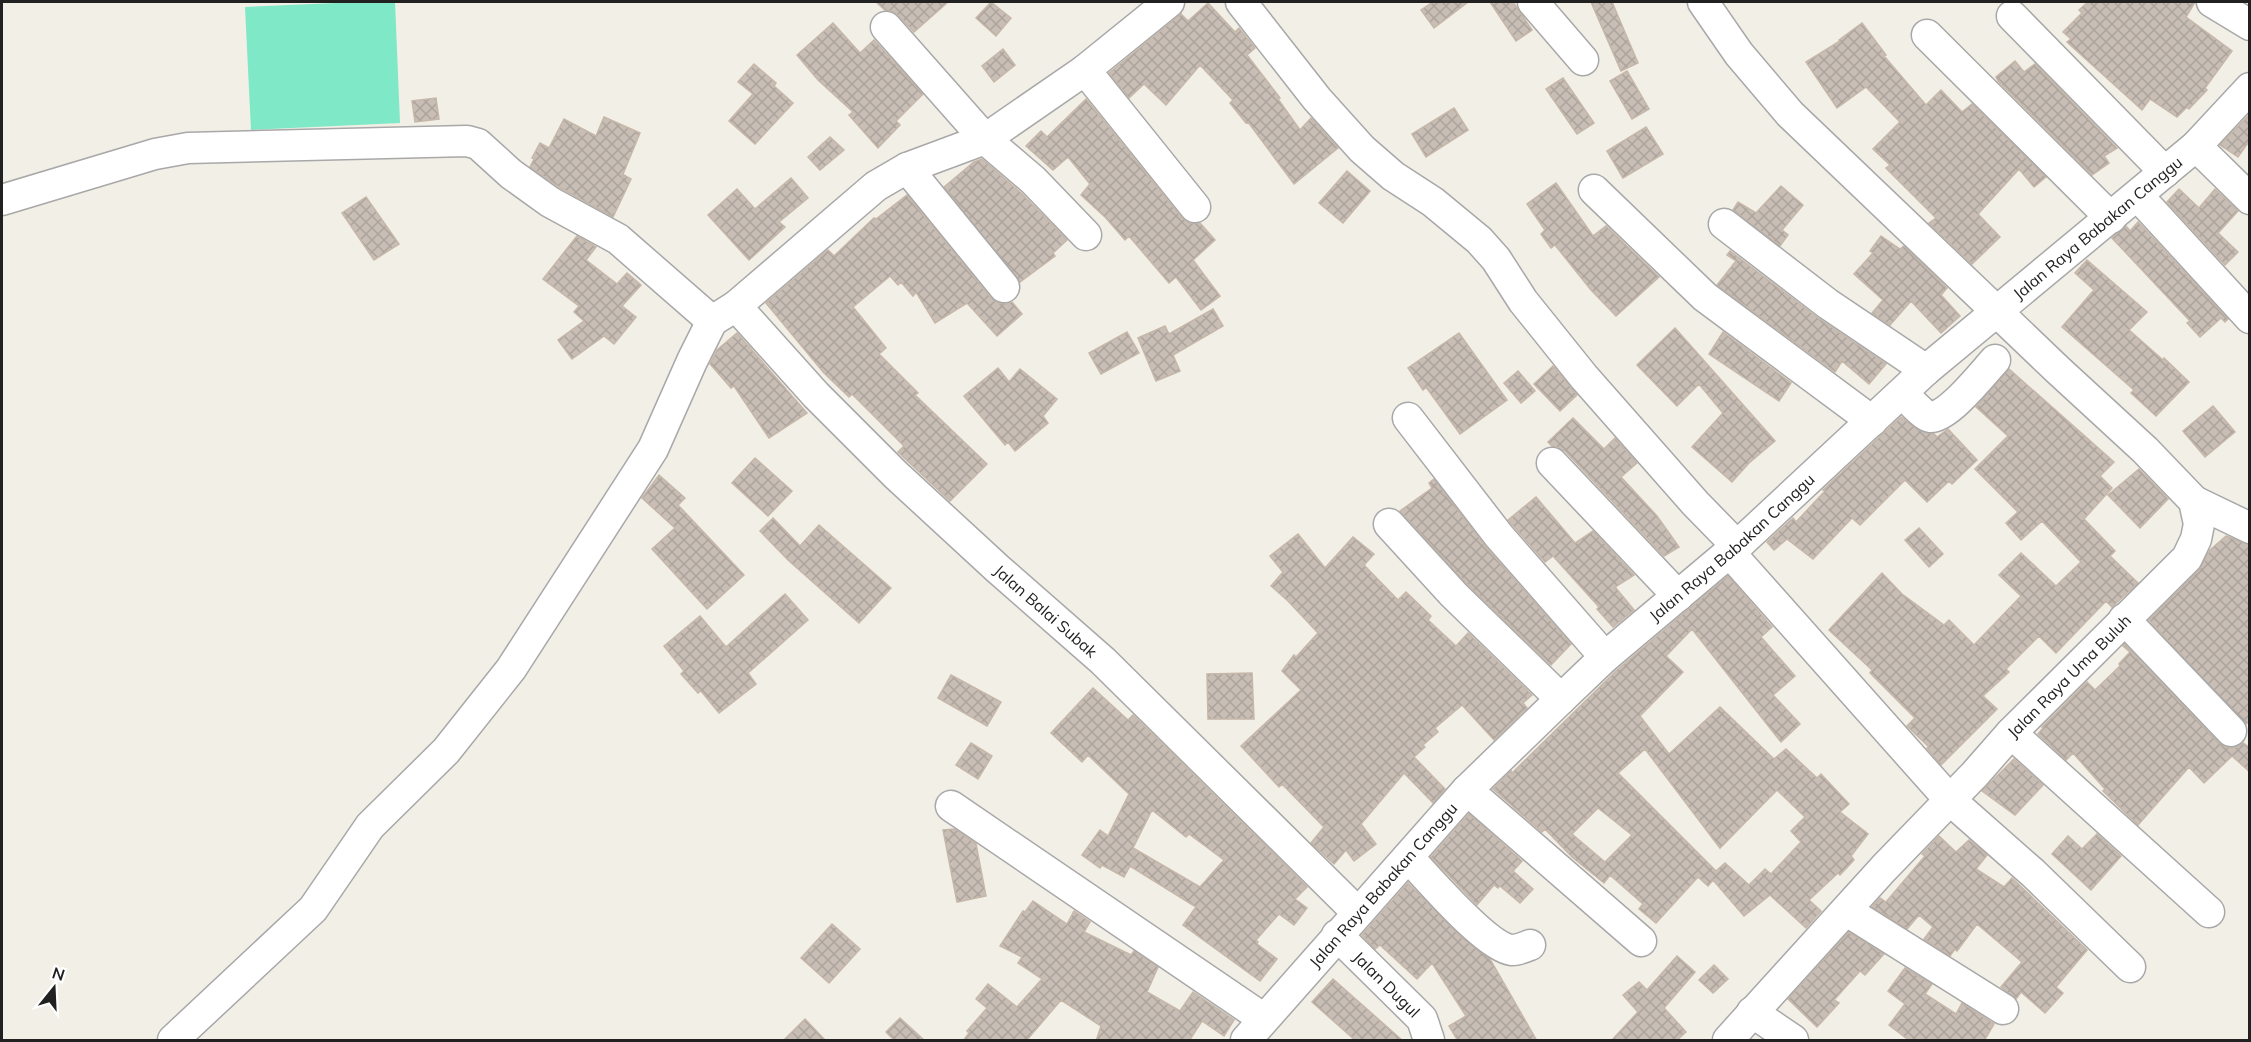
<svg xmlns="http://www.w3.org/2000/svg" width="2251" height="1042" font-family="Mulish,sans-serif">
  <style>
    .pitch { fill: #7fe8c6 }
    .building { fill: url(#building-cross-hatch); stroke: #c6b7a8; stroke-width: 1.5; fill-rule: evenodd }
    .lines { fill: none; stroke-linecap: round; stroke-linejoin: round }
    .minor-casing { stroke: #a8a8a8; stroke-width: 33 }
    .minor { stroke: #fff; stroke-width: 30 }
    .labels { text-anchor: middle; stroke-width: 6; stroke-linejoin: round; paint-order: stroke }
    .street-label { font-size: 16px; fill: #212121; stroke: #fff }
  </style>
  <defs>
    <pattern id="building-cross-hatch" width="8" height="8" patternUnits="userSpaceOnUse" patternTransform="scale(1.5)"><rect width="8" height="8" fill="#c8beb6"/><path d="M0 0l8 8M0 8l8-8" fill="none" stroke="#aca39c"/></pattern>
  </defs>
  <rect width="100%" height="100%" fill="#f2efe7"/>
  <path class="pitch" d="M360,2H395L400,123L251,130L245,7Z"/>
  <path class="building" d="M876,2H948L914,32L898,15L892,11L885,10Z
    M991,2L1011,18L996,36L976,18Z
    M1433,2H1468L1434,28L1421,10Z
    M1490,2H1513L1532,30L1516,41Z
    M1591,2H1612L1638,63L1621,71Z
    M2088,2H2195L2186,17L2232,51L2205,88L2207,90L2189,109L2187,107L2177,117L2150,99L2142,110L2067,42L2071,39L2063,32L2082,13L2079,10Z
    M1208,3L1235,32L1239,28L1255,48L1247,55L1280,98L1278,99L1300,130L1311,118L1338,148L1294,184L1248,122L1246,123L1230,103L1233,100L1200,65L1166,105L1144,84L1129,98L1109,73L1181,14L1188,21Z
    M833,23L860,53L874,40L923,94L896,121L900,125L878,148L849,115L853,112L818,80L797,55Z
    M1862,23L1886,55L1884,56L1926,105L1941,90L1962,112L1972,104L2046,177L2034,187L2019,169L1978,214L2000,237L1972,264L1929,223L1936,218L1886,168L1890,165L1873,149L1900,122L1866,87L1837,108L1806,62L1840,41L1839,40Z
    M1003,49L1015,65L994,82L982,66Z
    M2015,61L2024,72L2035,64L2117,148L2104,156L2109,163L2092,175L1998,81L1996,77Z
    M754,64L776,83L774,86L793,103L755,144L729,121L753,94L738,82Z
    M1627,71L1649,109L1632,119L1610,81Z
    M1563,78L1594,123L1577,134L1546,89Z
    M436,98L439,119L415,122L412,101Z
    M1086,99L1182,218L1189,223H1200L1215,240L1193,260L1220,296L1201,310L1176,277L1169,283L1129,236L1125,240L1106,218L1081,195L1090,184L1068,157L1053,170L1026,146L1041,131L1047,137Z
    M1454,108L1468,130L1426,157L1412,134Z
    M2250,114V140L2238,157L2220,145Z
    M604,117L640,133L621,179L624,175L631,179L613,217L559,187L530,167L534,159L532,158L540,143L549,148L564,119L596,136Z
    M1646,127L1663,154L1623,178L1607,151Z
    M830,137L844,150L820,170L808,157Z
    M982,159L1021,193L1067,240L1053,253L1055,256L1020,282L944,187L974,162Z
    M1347,171L1370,191L1343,223L1319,203Z
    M791,178L808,198L779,222L785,227L749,260L708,215L737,189L755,209Z
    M1556,183L1593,236L1606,226L1659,277L1616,316L1591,290L1555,245L1551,248L1541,234L1545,230L1527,204Z
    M1781,186L1803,205L1782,230L1788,235L1780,246L1733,210L1738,202L1756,213Z
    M2179,189L2199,208L2215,189L2238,211L2218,233L2238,252L2225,265L2167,202Z
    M907,195L991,298L998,303L1006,304L1012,302L1022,314L997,336L967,303L935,323L916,292L913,296L901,282L898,285L890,276L853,307L886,348L879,354L918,393L915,395L987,464L950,501L898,452L904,446L852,394L849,397L824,373L766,303L828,250L834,256L874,218L876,219Z
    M366,197L399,244L374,260L342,213Z
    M2138,222L2228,319L2225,322L2221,318L2200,337L2187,323L2190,321L2112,238L2126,226L2130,231Z
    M577,236L596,247L586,260L617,284L627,273L641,285L622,306L636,317L614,344L604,336L572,359L558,340L584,321L574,312L579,306L543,279Z
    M1881,236L1900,249L1904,246L1947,288L1941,295L1960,316L1941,333L1911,301L1890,325L1872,313L1883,300L1854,274L1873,253L1870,251Z
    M1730,251L1818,318L1886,364L1869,384L1842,361L1835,372L1717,285L1736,261L1727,255Z
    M2087,260L2147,312L2129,330L2163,360L2164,358L2189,382L2156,416L2131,393L2134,390L2062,327L2094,290L2075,273Z
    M1213,309L1223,326L1173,355L1180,371L1156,381L1138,338L1165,326L1169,334Z
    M1675,328L1775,441L1749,463L1732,482L1692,447L1723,413L1699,384L1677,406L1637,365Z
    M1127,332L1139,353L1101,374L1089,353Z
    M1723,332L1791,383L1779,401L1709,354Z
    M737,333L807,413L769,438L734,386L731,388L710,364L717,350Z
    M1459,333L1507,400L1460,434L1426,387L1423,390L1408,368Z
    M1553,366L1577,395L1560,411L1534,384Z
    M998,368L1009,382L1020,369L1057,399L1043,416L1048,423L1015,451L1008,442L1005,445L964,396Z
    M2009,369L2114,462L2100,476L2112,488L2084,519L2115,551L2110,556L2138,583L2112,607L2106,601L2056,653L2039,636L2006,669L2009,672L1983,696L1997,709L1941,765L1927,748L1929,747L1907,726L1915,718L1870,673L1872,670L1829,630L1882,573L1902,594L1944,625L1949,620L1974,645L2021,596L1999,575L2021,553L2056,586L2081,562L2042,521L2021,540L2006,523L2018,512L1975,469L2008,436L1976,407Z
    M1518,371L1535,391L1521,403L1504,383Z
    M2213,406L2235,432L2205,457L2183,431Z
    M1901,417L1918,430L1934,434L1937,437L1948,429L1977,460L1952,484L1949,481L1927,502L1905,480L1860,525L1852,518L1813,559L1787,539L1774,550L1767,542L1793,518L1796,522L1825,491L1823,490L1825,488Z
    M1573,418L1604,449L1615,438L1637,463L1621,477L1657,516L1679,547L1664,556L1565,451L1557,447L1552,446L1548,442Z
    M755,458L792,491L768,516L732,483Z
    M2139,469L2168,499L2140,528L2108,495Z
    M659,475L685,498L678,505L744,575L707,609L652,549L675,528L642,498Z
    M1434,479L1486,547L1571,644L1551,665L1466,583L1400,511L1432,488L1429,483Z
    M1536,497L1575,543L1593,531L1634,575L1615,587L1634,610L1613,627L1597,609L1599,607L1553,556L1545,562L1508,520Z
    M773,518L800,546L819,525L891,588L859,623L788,560L760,531Z
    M1919,528L1943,554L1929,567L1905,540Z
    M1298,534L1325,568L1353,537L1374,554L1364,565L1398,600L1406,592L1431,616L1428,620L1456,646L1468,633L1532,695L1523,703L1527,708L1494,740L1462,705L1435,728L1438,732L1423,745L1425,747L1414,757L1445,789L1433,803L1404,773L1361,824L1376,844L1354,861L1346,850L1334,864L1311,843L1324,827L1282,784L1279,787L1241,746L1301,690L1282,671L1294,655L1296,657L1318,633L1288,601L1271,586L1283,572L1270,556Z
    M2226,536L2250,545V721L2246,724L2149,620L2199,570L2210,550Z
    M1728,576L1772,627L1761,637L1795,676L1773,695L1800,724L1781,742L1692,629L1666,656L1683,672L1640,716L1669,754L1720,707L1774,759L1786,749L1817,778L1821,774L1849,804L1840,812L1868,834L1851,856L1854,860L1840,875L1838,873L1809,900L1821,911L1806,928L1770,895L1744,916L1713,880L1708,886L1698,877L1656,923L1639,909L1643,904L1610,875L1604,883L1572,857L1545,829L1542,832L1493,789L1511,771L1512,773L1617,670ZM1645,749L1720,848L1777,790L1805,817L1791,831L1801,842L1771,874L1765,869L1749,885L1725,863L1716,871L1618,773ZM1598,808L1632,835L1605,862L1572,834Z
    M785,594L808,620L748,673L756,684L719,713L701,691L698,693L681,674L684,671L664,646L700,616L726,647Z
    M2124,644L2219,743L2226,747L2235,748L2243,743L2250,748V772L2232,756L2204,783L2189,767L2138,825L2103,791L2105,789L2073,753L2066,760L2038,734L2043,728L2042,727L2087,682L2095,690L2120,666L2119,664L2130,652L2123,646Z
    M1252,673L1254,719H1208L1207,674Z
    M951,675L1001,702L987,726L938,698Z
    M1093,688L1128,720L1133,715L1307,887L1295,899L1307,908L1294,925L1279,914L1256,940L1258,942L1257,944L1277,959L1260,981L1183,925L1196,907L1130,866L1124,877L1102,865L1100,868L1082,855L1100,830L1108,836L1129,794L1088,755L1082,762L1051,733ZM1152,810L1186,837L1189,834L1224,860L1200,887L1133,848Z
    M971,743L992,756L978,779L956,765Z
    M2014,759L2043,785L2015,815L1982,791Z
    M1469,814L1522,861L1513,871L1533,889L1520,903L1500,886L1498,888L1494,885L1477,905L1431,857Z
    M955,829L976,844L986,896L957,902L943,830Z
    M2097,834L2121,856L2091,890L2052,854L2068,836L2082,849Z
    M1939,836L1956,852L1969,840L1987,855L1976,869L2004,887L2012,878L2087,950L2056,987L2063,993L2045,1013L2021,992L2016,999L2001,987L2022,962L1977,924L1957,951L1955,949L1950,956L1924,939L1933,927L1919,915L1907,929L1872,907L1880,898L1886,902L1925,856L1922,854Z
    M1408,883L1461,937L1490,959L1537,1041H1458L1449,1026L1466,1016L1432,963L1417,979L1380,945L1375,949L1362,935Z
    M1033,901L1067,924L1074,911L1090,922L1084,932L1131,955L1134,951L1158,967L1147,992L1180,1011L1193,992L1234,1020L1224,1036L1202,1021L1189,1041H1096L1101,1026L1061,1000L1026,1041H963L969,1033L967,1031L987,1008L976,999L988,984L1017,1007L1042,979L1018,963L1022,957L1000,946L1023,911L1025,912Z
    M832,924L860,949L829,983L801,958Z
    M1849,932L1884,954L1865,975L1860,971L1834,1000L1839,1003L1817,1027L1788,999Z
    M1677,956L1695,972L1664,1008L1686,1032L1676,1041H1611L1638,1012L1623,995L1639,982L1647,990Z
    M1714,965L1728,979L1713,993L1699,980Z
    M1905,968L1932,984L1925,994L1956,1014L1962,1003L1994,1024L1984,1041H1910L1889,1025L1905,1004L1888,991Z
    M1333,979L1403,1041H1356L1312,1002Z
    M900,1018L925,1041H895L886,1032Z
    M805,1019L826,1041H783Z"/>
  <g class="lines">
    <defs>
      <g id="minor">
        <path d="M1241,2L1317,99L1362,149L1393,176L1433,202L1479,240L1496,259L1523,301L1584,377L1695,503L1737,546"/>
        <path d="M1533,2L1583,60"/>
        <path d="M1703,2L1739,54L1790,114L2058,370L2145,450L2194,501L2199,524L2196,539L2187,558L2011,733L1975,774L1884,868L1728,1040"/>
        <path d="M2212,2L2250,25"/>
        <path d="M2012,16L2165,172"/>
        <path d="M886,27L985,139L1033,180L1086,235"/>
        <path d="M1927,35L2111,218"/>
        <path d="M1085,70L1195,207"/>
        <path d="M2196,146L2250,199"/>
        <path d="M907,168L1004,287"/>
        <path d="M1594,190L1705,297L1872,421"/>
        <path d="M2138,196L2250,318"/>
        <path d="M2,200L155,154L188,148L467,141L478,144L511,174L550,202L618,239L712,321"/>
        <path d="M1724,224L1828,304L1926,370"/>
        <path id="s1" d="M736,306L816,395L896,475L998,569L1103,661L1358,913"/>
        <path d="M1902,393C1908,398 1923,416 1930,417C1947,419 1983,373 1995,360"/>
        <path d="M1408,418L1499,536L1605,657"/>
        <path d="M1552,463L1678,596"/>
        <path d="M2194,501L2250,528"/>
        <path d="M1389,524L1454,595L1561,699"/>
        <path d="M1730,553L1949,799L2033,873L2130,967"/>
        <path d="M2124,619L2231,731"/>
        <path d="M2011,733L2209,912"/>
        <path d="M1467,790L1641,941"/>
        <path d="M951,806L1264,1019"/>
        <path d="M1408,857C1428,878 1486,947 1512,950C1518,950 1525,947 1530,945"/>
        <path d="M1847,911L2003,1009"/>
        <path id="s2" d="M1337,935L1422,1019L1429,1040"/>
        <path d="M1752,1012L1793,1040"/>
        <path d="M173,1040L313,909L370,826L446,751L511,669L653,449L692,361L712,321L736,306L876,186L907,168L985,139L1085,70L1169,2"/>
        <path id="s3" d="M1246,1040L1467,790L1561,699L1605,657L1737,546L1926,370L2196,146L2250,88"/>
      </g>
    </defs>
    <use href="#minor" class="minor-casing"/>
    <use href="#minor" class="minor"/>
  </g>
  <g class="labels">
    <g class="street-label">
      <text dy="6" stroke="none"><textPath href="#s3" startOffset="1179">Jalan Raya Babakan Canggu</textPath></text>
      <text dy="6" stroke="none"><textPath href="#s3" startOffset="693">Jalan Raya Babakan Canggu</textPath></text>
      <text dy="6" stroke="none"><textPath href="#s1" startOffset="435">Jalan Balai Subak</textPath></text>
      <text transform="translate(2069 676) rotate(-45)" y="6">Jalan Raya Uma Buluh</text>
      <text dy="6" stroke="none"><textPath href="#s3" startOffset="207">Jalan Raya Babakan Canggu</textPath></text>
      <text dy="6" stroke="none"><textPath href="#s2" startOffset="70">Jalan Dugul</textPath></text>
    </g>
  </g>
  <rect width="2251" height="1042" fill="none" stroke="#212121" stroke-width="6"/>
  <g transform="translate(54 988) rotate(18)" stroke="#ffffff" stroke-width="4.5" paint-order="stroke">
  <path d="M0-4.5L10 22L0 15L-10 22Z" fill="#212121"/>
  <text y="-9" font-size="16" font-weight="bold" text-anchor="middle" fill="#212121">N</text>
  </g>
</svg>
